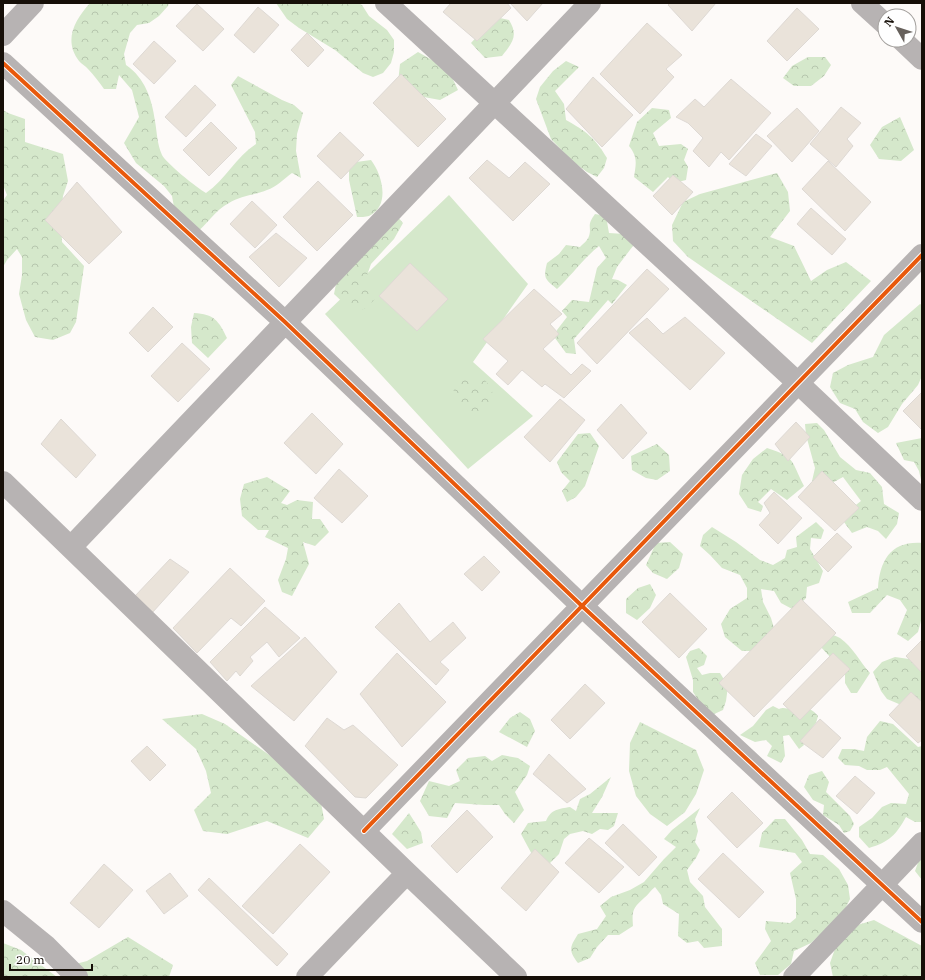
<svg xmlns="http://www.w3.org/2000/svg" width="925" height="980" font-family="'IBM Plex Serif',serif">
  <style>
    .green { fill: #d5e8cb }
    .forest { fill: url(#forest-crowns) }
    .building { fill: #eae3da; stroke: #ded9d4 }
    .lines { fill: none; stroke-linecap: round; stroke-linejoin: round }
    .minor { stroke: #b7b3b3; stroke-width: 22 }
    .cycleway-casing { stroke: #fff; stroke-width: 6 }
    .cycleway { stroke: #e8590c; stroke-width: 4 }
  </style>
  <defs>
    <pattern id="forest-crowns" width="20" height="18" patternUnits="userSpaceOnUse"><rect width="20" height="18" fill="#d5e8cb"/><path d="M2 6a3 3 0 1 1 6 0M12 15a3 3 0 1 1 6 0" fill="none" stroke="#b6c6ad"/></pattern>
  </defs>
  <rect width="100%" height="100%" fill="#fdfaf8"/>
  <path class="green" d="M449,195L528,284L473,362L533,416L468,469L325,314Z"/>
  <path class="forest" d="M90,3H169L168,6L159,16L149,23L137,25L130,33L124,54L126,65C145,78 152,99 155,121C157,132 157,144 162,155C166,163 197,188 206,193C225,180 236,157 256,144L255,132L231,85L238,76L282,100L294,105L303,113L297,134L296,151L301,178L292,173C284,179 276,187 267,190C255,195 240,196 229,203C215,210 207,225 195,234L174,207L172,196L164,186L136,163L124,143L139,117L132,90L119,75L116,89H104C99,82 94,75 88,69C86,66 81,64 79,61C63,40 75,20 90,3Z
    M276,3H358L362,5L369,16L387,30L394,40V52L391,63L383,73L373,77L363,73L335,50L299,28L287,19Z
    M500,18L509,20C519,36 512,43 502,56L485,58L471,43L481,32Z
    M418,52L448,69L458,90L440,100L397,92L400,64Z
    M808,57H825L831,65L824,76L811,86H794L783,78L792,66Z
    M566,61L579,67L555,91L564,104L566,120C586,131 595,138 607,158L604,168L597,177L587,172L572,161L551,139L536,99L540,87L553,71Z
    M652,108L669,110L671,118L653,133L659,146L681,144L688,149L684,160L688,167L686,180L674,183L668,177L653,192L634,177C636,164 638,157 629,146L637,122Z
    M3,110L8,113L25,119V142L63,154L68,181L63,196L61,217L62,242L84,266L76,322L70,333L53,340L35,337L26,320L19,294L22,275V257L17,249L7,260L3,267V201L7,195L3,185Z
    M900,117L914,150L901,161L879,159L870,145L882,127Z
    M371,160C382,174 391,206 369,216C366,217 360,217 357,217L349,180V163Z
    M777,173L788,192L790,211L770,237L794,246L811,281L827,270L846,262L871,281L812,343L688,257L673,241L672,225L683,202L700,194Z
    M595,214L606,216L609,233L624,234L636,242L617,267L612,279L618,280L627,285L612,304L608,300L574,339L576,354L566,353L555,338L557,330L567,317L562,311L572,300L589,302L597,268L606,258L599,246C583,259 571,276 557,289C545,279 543,279 547,263L559,254L566,245L580,247C583,244 588,240 589,236C592,227 586,226 595,214Z
    M397,216L403,223L394,239L371,264L365,281L378,295L368,307L354,313L334,294L337,279Z
    M920,304L922,305V376L918,385L902,404L888,427L878,433L863,422L855,409L840,403L830,387L833,373L848,365L873,357L884,335Z
    M194,313C214,314 219,321 227,338L208,358L192,343L191,327Z
    M480,375C493,388 496,394 490,412L462,413L453,401L454,386L465,376Z
    M817,423L824,430L840,457L856,470L870,473L882,487L884,504L899,513L897,524L886,539L878,531L867,527L852,533L844,522L848,511L861,501L843,477L823,488L812,481L815,468L806,435L805,424Z
    M590,433L599,446L585,486L576,497L567,502L562,491L570,481L561,472L557,462L578,434Z
    M922,438V484L919,471L914,462L904,460L896,443Z
    M657,444L669,455L670,471L657,480L646,478L632,470L631,456Z
    M767,448C796,457 791,461 804,486L787,500L771,489L758,502L763,506L761,512L748,508L739,494L742,475L753,459Z
    M267,477L290,491L281,503L287,505L297,500L313,502L312,519H320L329,532L315,546L303,542L309,564L292,596L282,592L278,580L286,559L288,548L265,537L269,530H258L242,516L240,499L244,484Z
    M816,522L824,530L821,539L811,538L810,549L823,571L819,583L807,587L806,598L794,610L781,603L774,591L761,589L763,602L771,618L776,635L760,651H742L725,637L721,624L730,609L747,598V588L740,575L722,568L710,555L700,546L703,535L712,527L736,542L760,560L773,565L785,558L787,550L797,547L796,537Z
    M670,542L683,554L679,568L667,579L653,573L646,565L656,543Z
    M922,543V617L918,632L908,641L897,634L907,610L900,600L887,595L870,613H852L848,602L878,588C880,560 891,541 922,543Z
    M650,584L656,595L650,608L637,620L626,613V599L638,588Z
    M829,633C832,635 837,636 840,638C853,647 860,662 870,673L857,693H851L845,683V669L832,659L819,645Z
    M699,648L707,656L704,665L697,668L702,675L710,673H720L728,686L726,701L723,710L712,715L699,701L693,692V680L686,657L690,651Z
    M895,657L916,660L922,662V717L906,707L887,699L881,691L873,672L882,662Z
    M773,706L779,709C784,707 786,709 792,709C804,710 809,705 818,716L816,723L802,740L804,745L799,749L789,735L783,736L785,756L781,763L767,756L772,746L766,740L755,742L740,735L753,726L766,710Z
    M520,712L530,719L535,731L527,747L499,732L510,718Z
    M202,714L225,724L305,780L320,797L324,819L308,838L267,821L227,834L203,831L194,810L211,793L206,771L196,749L162,719Z
    M880,721L893,724L918,747L922,746V822H915L906,817C896,835 889,842 869,848L859,837V827L872,818L882,807L891,803L906,804L909,794L887,767L880,770H867L859,766L845,765L838,758L842,749H854L864,751L867,737Z
    M640,722L696,750L704,770L696,794L685,812L667,826L650,814L636,796L629,771L630,743Z
    M502,755L518,758L530,766L527,775L515,792L524,810L514,823L505,814L499,805H484L455,803L447,818L429,816L420,801L429,781L449,786L460,781L456,770L468,758L485,756L492,761Z
    M822,771L829,782L826,792L850,816L854,824L850,831L844,833L839,825L823,815L824,805L813,800L804,787L809,775Z
    M611,777L602,797L592,813H618L614,826L608,830L600,829L592,834L583,831L570,834L564,839L559,854L549,864L535,860L521,834L528,823L546,821C551,809 559,809 570,807L576,811L580,799L590,794Z
    M700,808L695,819L698,831L695,842L700,850L696,858L687,870L690,882L703,896L705,907L722,929V946L704,948L698,941L687,943L678,936L679,914L663,904L661,895L655,887C651,890 648,895 644,898C632,909 632,911 633,926L619,935H608L597,947L590,958L578,963C568,950 570,947 578,934L597,929L606,916L600,906L611,897L630,890L644,882L664,859L676,847L664,839L672,830Z
    M409,813L421,832L423,843L407,849L392,834Z
    M775,819H785L802,840L810,854L823,855L839,869L848,885L850,899L843,913L811,943L794,951L791,964L778,975H760L755,963L771,941L765,929L766,921L790,923L796,918V899L790,873L802,862L795,853L759,847L762,833Z
    M922,855V880L915,871L920,857Z
    M874,920L922,946V977H833L830,963L836,946L851,927Z
    M128,937L173,965L169,977H60L64,967L87,961Z
    M3,943L21,950L57,977H3Z"/>
  <path class="building" d="M451,3H507L511,8L477,41L443,12Z
    M510,3H543L527,21Z
    M670,3H716L692,31L668,5Z
    M197,4L224,29L203,51L176,26Z
    M258,7L279,25L254,53L234,35Z
    M797,8L819,29L787,61L767,41Z
    M647,23L682,55L666,69L674,77L640,114L600,74Z
    M307,33L324,50L308,67L291,50Z
    M154,41L176,61L154,84L133,64Z
    M401,74L446,119L418,147L373,103Z
    M593,77L633,115L602,147L566,109Z
    M731,79L771,113L729,160L721,152L709,167L693,151L703,138L688,123L676,117L695,99L704,107Z
    M195,85L216,105L186,137L165,117Z
    M841,107L861,123L847,139L853,146L836,167L810,144Z
    M797,108L819,131L792,162L767,136Z
    M211,122L237,148L209,176L183,150Z
    M340,132L364,155L341,179L317,156Z
    M756,134L772,146L746,176L729,164Z
    M487,160L509,178L525,162L550,184L513,221L469,178Z
    M828,161L871,202L845,231L802,189Z
    M673,175L693,192L672,215L653,196Z
    M318,181L353,215L317,251L283,217Z
    M77,182L122,232L89,264L45,220Z
    M252,201L277,225L255,248L230,224Z
    M811,208L846,239L832,255L797,224Z
    M276,233L307,258L279,287L249,257Z
    M410,263L448,299L417,331L379,296Z
    M647,269L669,289L597,364L577,343Z
    M534,289L562,314L550,324L559,334L543,349L571,375L582,364L591,371L564,398L545,384L542,387L522,370L508,385L496,374L508,361L483,339Z
    M153,307L173,327L148,352L129,333Z
    M685,317L725,353L690,390L629,333L647,318L663,334Z
    M182,343L210,369L178,402L151,376Z
    M922,392V430L903,411Z
    M560,399L585,420L550,462L524,437Z
    M621,404L647,433L623,459L597,430Z
    M312,413L343,444L316,474L284,443Z
    M61,419L96,455L76,478L41,444Z
    M796,422L810,437L788,461L775,444Z
    M339,469L368,496L342,523L314,498Z
    M822,471L859,508L835,531L798,497Z
    M774,492L802,518L778,544L759,525L770,513L764,503Z
    M837,533L852,547L828,572L813,557Z
    M484,556L500,572L482,591L464,574Z
    M170,559L189,572L152,613L135,596Z
    M230,568L265,601L241,626L231,618L197,653L173,628Z
    M670,593L707,629L679,658L642,622Z
    M801,599L836,633L754,717L719,683Z
    M399,603L430,642L453,622L466,638L440,662L449,670L436,685L375,627Z
    M265,607L300,638L279,657L267,642L250,657L253,661L240,676L236,671L227,681L210,662Z
    M305,637L337,672L294,721L251,686Z
    M922,640V673L906,656Z
    M397,653L446,702L402,747L360,694Z
    M833,653L850,669L800,720L783,704Z
    M585,684L605,703L570,739L551,720Z
    M911,692L922,702V740L918,743L889,715Z
    M327,718L344,730L353,725L398,765L366,798L355,797L305,746Z
    M820,719L841,738L823,758L800,741Z
    M147,746L166,765L150,781L131,761Z
    M549,754L586,789L567,803L533,774Z
    M855,776L875,793L857,814L836,796Z
    M732,792L763,823L737,848L707,817Z
    M467,810L493,837L457,873L431,846Z
    M623,824L657,857L639,876L605,843Z
    M589,838L624,867L599,893L565,863Z
    M300,844L330,872L273,934L242,906Z
    M535,849L559,872L526,911L501,888Z
    M723,853L764,892L739,918L698,879Z
    M104,864L133,890L99,928L70,903Z
    M170,873L188,896L164,914L146,891Z
    M209,878L288,954L277,966L198,890Z"/>
  <g class="lines">
    <path class="minor" d="M386,3L798,383L922,500
      M862,3L885,24
      M3,35L33,3
      M902,40L922,59
      M3,63L285,322L582,606L922,922
      M3,482L407,873L516,977
      M71,547L590,3
      M364,831L922,255
      M3,911L46,946L77,977
      M307,977L407,873
      M794,977L922,843"/>
    <defs>
      <path id="cycleway" d="M3,63L285,322L582,606L922,922
        M364,831L922,255"/>
    </defs>
    <use href="#cycleway" class="cycleway-casing"/>
    <use href="#cycleway" class="cycleway"/>
  </g>
  <rect width="925" height="980" fill="none" stroke="#160f08" stroke-width="8"/>
  <g transform="translate(897 28) rotate(309)"><circle r="19" fill="#ffffff" stroke="#a29f9c"/>
  <path d="M0-3L7 15L0 10L-7 15Z" fill="#67615c"/>
  <text y="-6" font-size="11" font-weight="bold" text-anchor="middle" fill="#160f08">N</text>
  </g>
  <path d="M10 964v6h82v-6" fill="none" stroke="#160f08" stroke-width="2"/>
  <text x="16" y="964" font-size="12" fill="#160f08" stroke="#ffffff" stroke-width="3" paint-order="stroke">20 m</text>
</svg>
